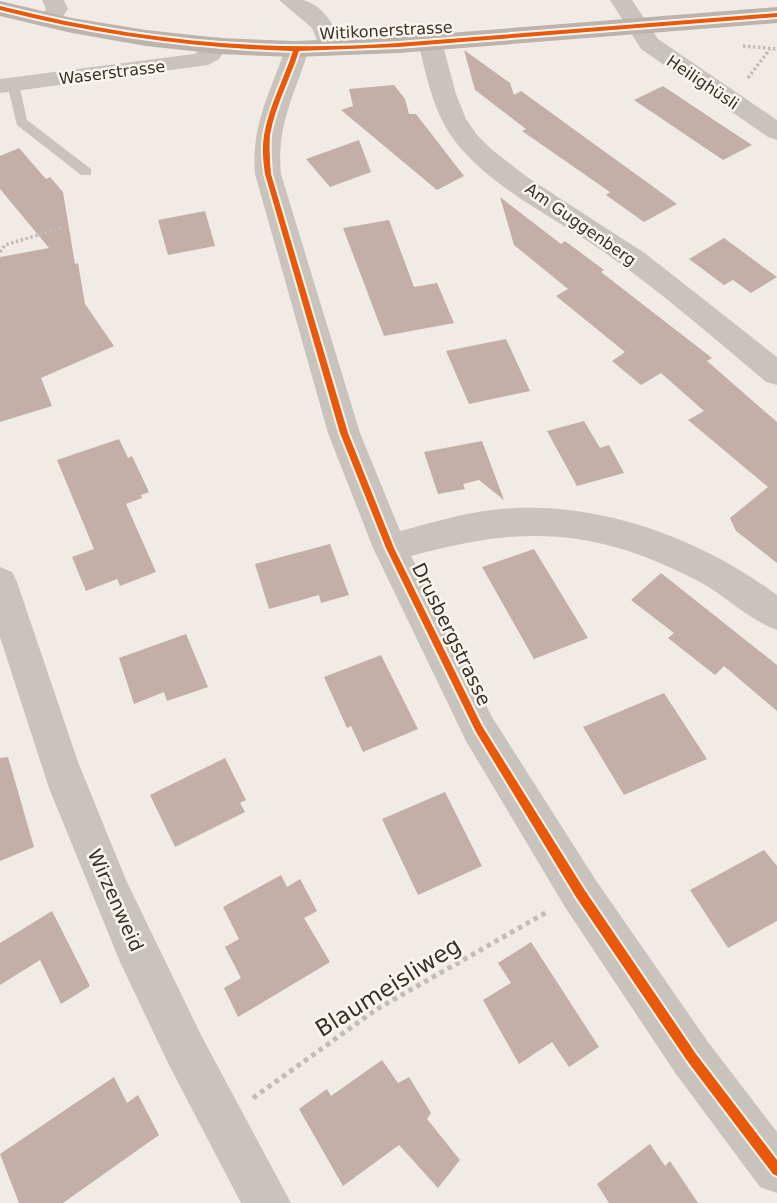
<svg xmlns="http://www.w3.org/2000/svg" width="777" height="1203" font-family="'DejaVu Sans',sans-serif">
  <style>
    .building { fill: #c3afa7 }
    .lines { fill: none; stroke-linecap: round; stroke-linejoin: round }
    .path-far1 { stroke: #c2bbb6; stroke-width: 3.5; stroke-dasharray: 2.5 2.5; stroke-linecap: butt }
    .path { stroke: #c2bbb6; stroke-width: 5; stroke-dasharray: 4.5 4.5; stroke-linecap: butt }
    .lane { fill: #c9c3be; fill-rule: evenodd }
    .street { fill: #c9c3be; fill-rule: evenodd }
    .secondary { fill: #bab3ae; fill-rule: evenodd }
    .cycleway-casing { stroke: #fbf5ee; stroke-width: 4 }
    .cycleway { fill: #e8590c; fill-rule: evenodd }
    .labels { text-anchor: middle; stroke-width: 5; stroke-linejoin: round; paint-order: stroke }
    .far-street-label { font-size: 16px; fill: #3b302b; stroke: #fbf5ee }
    .street-label { font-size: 19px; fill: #3b302b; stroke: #fbf5ee }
    .near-street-label { font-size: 23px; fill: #3b302b; stroke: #fbf5ee }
  </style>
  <rect width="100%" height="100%" fill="#f0ebe5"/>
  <path class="building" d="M464,50L510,83L514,95L521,91L677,204L644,222L606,195L610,192L522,131L526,129L475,90Z
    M394,85L405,99L409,114H416L464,176L437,190L341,110L353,106L349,89Z
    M663,86L717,122L752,145L723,160L634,100Z
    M359,140L371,172L330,187L306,159Z
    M19,148L46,179L50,177L63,192L75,264L78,263L85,304L114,346L41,378L52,406L0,422V257L49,248L0,189V156Z
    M500,197L561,244L565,241L604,270L601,272L712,358L707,361L777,422V563L736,531L730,518L768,487L688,420L704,411L661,373L641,385L612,361L625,352L556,296L568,289L514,245Z
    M205,211L215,246L168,255L158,220Z
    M389,220L414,287L437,283L454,323L384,336L343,228Z
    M724,238L747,255L777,277L751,293L733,280L724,285L689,259Z
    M506,339L530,391L469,404L446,351Z
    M584,421L600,448L609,445L624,473L577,486L547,431Z
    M119,439L128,458L132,456L149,492L141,495L142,498L126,504L156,572L120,586L117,579L86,591L72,557L94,549L57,460Z
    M482,441L504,500L479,480L463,484L465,489L438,494L424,452Z
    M330,544L349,595L321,603L319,595L269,609L255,564Z
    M534,549L588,638L534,659L482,567Z
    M661,573L777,665V711L724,666L715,675L668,638L674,633L631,600Z
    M186,634L208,687L167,701L164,692L134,704L119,658Z
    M381,655L418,729L363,752L351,726L347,728L324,677Z
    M664,693L707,759L624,795L583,727Z
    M8,757L34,847L0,861V758Z
    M225,758L246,800L240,803L245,812L175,847L150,795Z
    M445,792L482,866L418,895L382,819Z
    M764,850L777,866V921L728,948L690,890Z
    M281,875L287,887L300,879L317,911L304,918L330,962L238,1017L224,988L241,978L225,947L239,939L223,907Z
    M52,911L90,986L61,1004L40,960L0,985V943Z
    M531,942L599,1047L569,1067L552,1042L519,1064L483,1000L511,983L498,963Z
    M382,1060L398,1083L409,1077L431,1113L427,1119L460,1160L438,1188L399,1145L343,1186L299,1109L327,1089L331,1096Z
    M114,1077L127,1103L138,1095L159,1135L63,1203H19L0,1154Z
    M650,1144L665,1166L670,1161L698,1203H609L597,1184Z"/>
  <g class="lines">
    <path class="path-far1" d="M743,46L777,49
      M748,78L770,49
      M0,252L5,245L61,228"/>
    <path class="path" d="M253,1098L377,1009L547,912"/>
    <path class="lane" d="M13,80L19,84L27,120L91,169V175H81L17,125L7,84Z"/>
    <path class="street" d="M42,0H64L68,9L57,25H41L38,20L46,9Z
      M279,0C286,0 295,0 302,0C323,4 338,29 342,48L338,53H322L312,28Z
      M610,0H632L658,39L777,120V140L768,137L641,49Z
      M430,35L438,37L442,42L456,94L466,119L477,135L491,149L527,177L646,254L777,357V385L766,382C713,337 661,292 604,252C556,218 496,191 458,145C434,116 427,78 418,42L422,37Z
      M218,37L226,39L230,44L219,59L208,65L0,93V79L194,54L203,49L210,39Z
      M297,42L305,44L309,49C295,94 276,125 281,174L360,433L400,531C438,521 477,509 516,508C608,504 704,541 777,595V630C749,620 726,596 700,582C596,527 523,525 411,556L492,717L595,879L708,1042L777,1132V1193L760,1187L676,1074L565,907L466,741L373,548L328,433L255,174C251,124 270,94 285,49L289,44Z
      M0,567L12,572L17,582L78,762L126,880L201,1035L291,1203H241L170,1067L120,962L49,788L0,637Z"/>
    <path class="secondary" d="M0,1L72,18L146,30L220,38L294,41L398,37L777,7V23L398,53L294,57L220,54L146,46L72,33L0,16Z"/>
    <defs>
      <path id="cycleway" d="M0,6C135,40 259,53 398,43L777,13V17L398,47L299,51C290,79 275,106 270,135C269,148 270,161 271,174L348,433L394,548L482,726L584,889L696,1054L777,1160V1176L773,1174L688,1062L576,897L476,732L386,548L340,433L265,174C263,161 262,148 264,135C269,106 284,79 293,51C194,48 97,35 0,10Z"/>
    </defs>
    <use href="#cycleway" class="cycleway-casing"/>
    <use href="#cycleway" class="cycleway"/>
  </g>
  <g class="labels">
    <g class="far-street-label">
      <text transform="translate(386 30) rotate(-3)" y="6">Witikonerstrasse</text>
      <text transform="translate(112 72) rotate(-7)" y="6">Waserstrasse</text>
      <text transform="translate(703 82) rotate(34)" y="6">Heilighüsli</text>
      <text transform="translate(581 224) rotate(35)" y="6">Am Guggenberg</text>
    </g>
    <g class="street-label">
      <text transform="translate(452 634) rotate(64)" y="7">Drusbergstrasse</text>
      <text transform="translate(116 900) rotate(66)" y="7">Wirzenweid</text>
    </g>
    <g class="near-street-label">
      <text transform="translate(388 987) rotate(-32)" y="8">Blaumeisliweg</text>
    </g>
  </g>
</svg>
